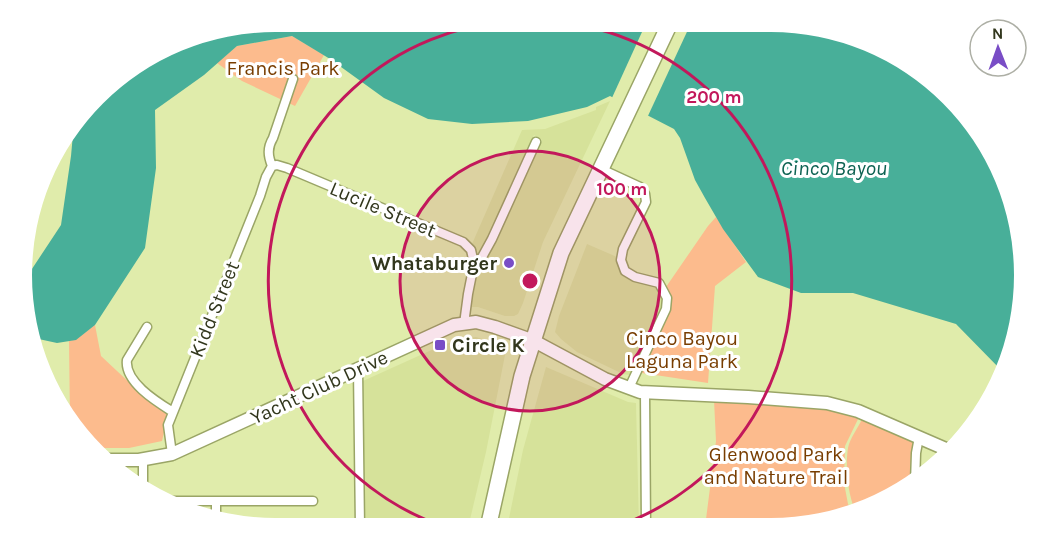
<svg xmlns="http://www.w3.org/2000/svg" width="1046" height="550" font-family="Karla,sans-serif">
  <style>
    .built { fill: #d6e29a }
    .green { fill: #fcbb8d }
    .water { fill: #48af99 }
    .pier { fill: #e0ecab }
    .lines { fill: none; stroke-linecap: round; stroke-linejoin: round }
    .street-casing { stroke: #9aa566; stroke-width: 11 }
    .secondary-casing { stroke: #9aa566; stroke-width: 15 }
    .highway-casing { stroke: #9aa566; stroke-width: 18 }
    .street { stroke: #fff; stroke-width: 8 }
    .secondary { stroke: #fff; stroke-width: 12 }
    .highway { stroke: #fff; stroke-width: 15 }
    .ring { fill: none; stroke: #c2185b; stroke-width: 3 }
    .poi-dot { fill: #794dc6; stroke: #fff; stroke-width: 2 }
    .labels { text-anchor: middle; stroke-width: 6; stroke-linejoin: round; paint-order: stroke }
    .park-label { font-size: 20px; fill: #783d00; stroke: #fff }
    .street-label { font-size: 20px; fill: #32371d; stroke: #fff }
    .poi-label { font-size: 20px; font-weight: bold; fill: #32371d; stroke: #fff; text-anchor: end }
    .water-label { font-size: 21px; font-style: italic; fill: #0d6252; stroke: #fff }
    .centre { fill: #c2185b; stroke: #fff; stroke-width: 3 }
    .ring-label { font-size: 18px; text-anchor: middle; font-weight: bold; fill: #c2185b; stroke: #fff; stroke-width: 6; stroke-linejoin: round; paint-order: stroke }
  </style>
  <rect width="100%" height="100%" fill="#e0ecab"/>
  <path class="built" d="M610,101L543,242L523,303L518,314L514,316H505L478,307H471L476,275L479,273L496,241L542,140L534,135L488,236L477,257L475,248L472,244L522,130L545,129L596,110V107Z
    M587,244L617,257V262L623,276L634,281L656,288L662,299V307L630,375L623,374L577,352L561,339L555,332L559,316Z
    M476,337L496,343L505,349V355L486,452L468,528H364L363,381L436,348L459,339Z
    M546,367L628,402L636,403L639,527L507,528L523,450Z"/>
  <path class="green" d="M292,36L324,55L295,106L242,81L217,63L237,46Z
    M716,217L746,262L715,286L708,383L642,373C650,353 674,306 666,287L708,226Z
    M95,325L101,356L148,400L168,415L162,441L129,448H91L70,420L69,341L76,339Z
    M714,400L808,405L860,415L845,446L844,483L848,504L853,514L804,527H705L716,441Z
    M862,419L914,441L910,469V485L868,510L856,513C848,495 845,468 848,448C850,438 858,428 862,419Z"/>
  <path class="water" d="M275,21L787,22L884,47L962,108L1012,194L1024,292L1003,372L956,324L853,293H801L758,277L723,229L705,198L695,180L680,138L674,129L610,96L587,107L528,121L472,124L428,119L384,98L330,59L292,36L237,46L204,75L155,110L156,168L145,248L95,325L76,340L57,343L34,338L22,293L24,281L61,225L71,156L74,123L120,74L193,35Z"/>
  <path class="pier" d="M647,21H692L647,118L611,100Z"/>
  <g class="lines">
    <defs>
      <path id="street" d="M272,166L277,165L287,168L463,242L471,250L473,259V269L468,294L464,324
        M272,166C268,156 267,148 273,138L293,79
        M601,169L640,187L645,194L646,202L623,249L621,260L625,271L635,277L659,283L667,298L666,309L629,388
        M473,271L475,270L492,239L536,142
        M147,327L127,360C124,382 157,402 173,412
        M358,369L360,528
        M645,392L646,527
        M172,454L168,425L260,196L266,177L272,166
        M915,483L916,453L919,437
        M143,489V459
        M162,501H313
        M216,517V501"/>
      <path id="secondary" d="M103,460H139L172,454L454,325L476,322L495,327L534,341L605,379L640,392L748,397L827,403L858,411L948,450"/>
      <path id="highway" d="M488,528L522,376L561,253L671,21"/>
    </defs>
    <use href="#street" class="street-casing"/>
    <use href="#secondary" class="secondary-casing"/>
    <use href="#highway" class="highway-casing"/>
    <use href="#street" class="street"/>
    <use href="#secondary" class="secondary"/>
    <use href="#highway" class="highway"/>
  </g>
  <circle cx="530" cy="281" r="130" fill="#c2185b" fill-opacity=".12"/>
  <g class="ring">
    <circle cx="530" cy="281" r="130"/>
    <path d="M448 528A260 260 0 0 1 516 21M544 21A260 260 0 0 1 615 527"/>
  </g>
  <g class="poi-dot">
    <circle cx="509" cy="263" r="6"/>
    <rect x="434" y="339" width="12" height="12" rx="3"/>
  </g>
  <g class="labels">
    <g class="park-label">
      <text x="283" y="75">Francis Park</text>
      <text x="682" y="345">Cinco Bayou<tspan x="682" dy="23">Laguna Park</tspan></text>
      <text x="776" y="461">Glenwood Park<tspan x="776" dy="23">and Nature Trail</tspan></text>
    </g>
    <g class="street-label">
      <text transform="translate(383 209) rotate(23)" y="7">Lucile Street</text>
      <text transform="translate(214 309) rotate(-68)" y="7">Kidd Street</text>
      <text transform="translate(319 387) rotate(-25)" y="7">Yacht Club Drive</text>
    </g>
    <g class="poi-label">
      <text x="497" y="270">Whataburger</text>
      <text x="452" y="352" text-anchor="start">Circle K</text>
    </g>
    <g class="water-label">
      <text x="834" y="175">Cinco Bayou</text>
    </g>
  </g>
  <path d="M0 0H1046V550H0ZM275 32H771A243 243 0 0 1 1014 275V275A243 243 0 0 1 771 518H275A243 243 0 0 1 32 275V275A243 243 0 0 1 275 32Z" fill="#fff" fill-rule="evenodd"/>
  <circle cx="530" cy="281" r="9" class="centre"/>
  <g class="ring-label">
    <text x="714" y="103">200 m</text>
    <text x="622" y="195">100 m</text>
  </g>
  <g transform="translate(998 48) rotate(359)"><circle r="28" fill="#ffffff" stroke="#adafa5" stroke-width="1.5"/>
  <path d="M0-4.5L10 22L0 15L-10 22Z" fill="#794dc6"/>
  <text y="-9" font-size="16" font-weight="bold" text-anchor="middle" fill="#32371d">N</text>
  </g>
</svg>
